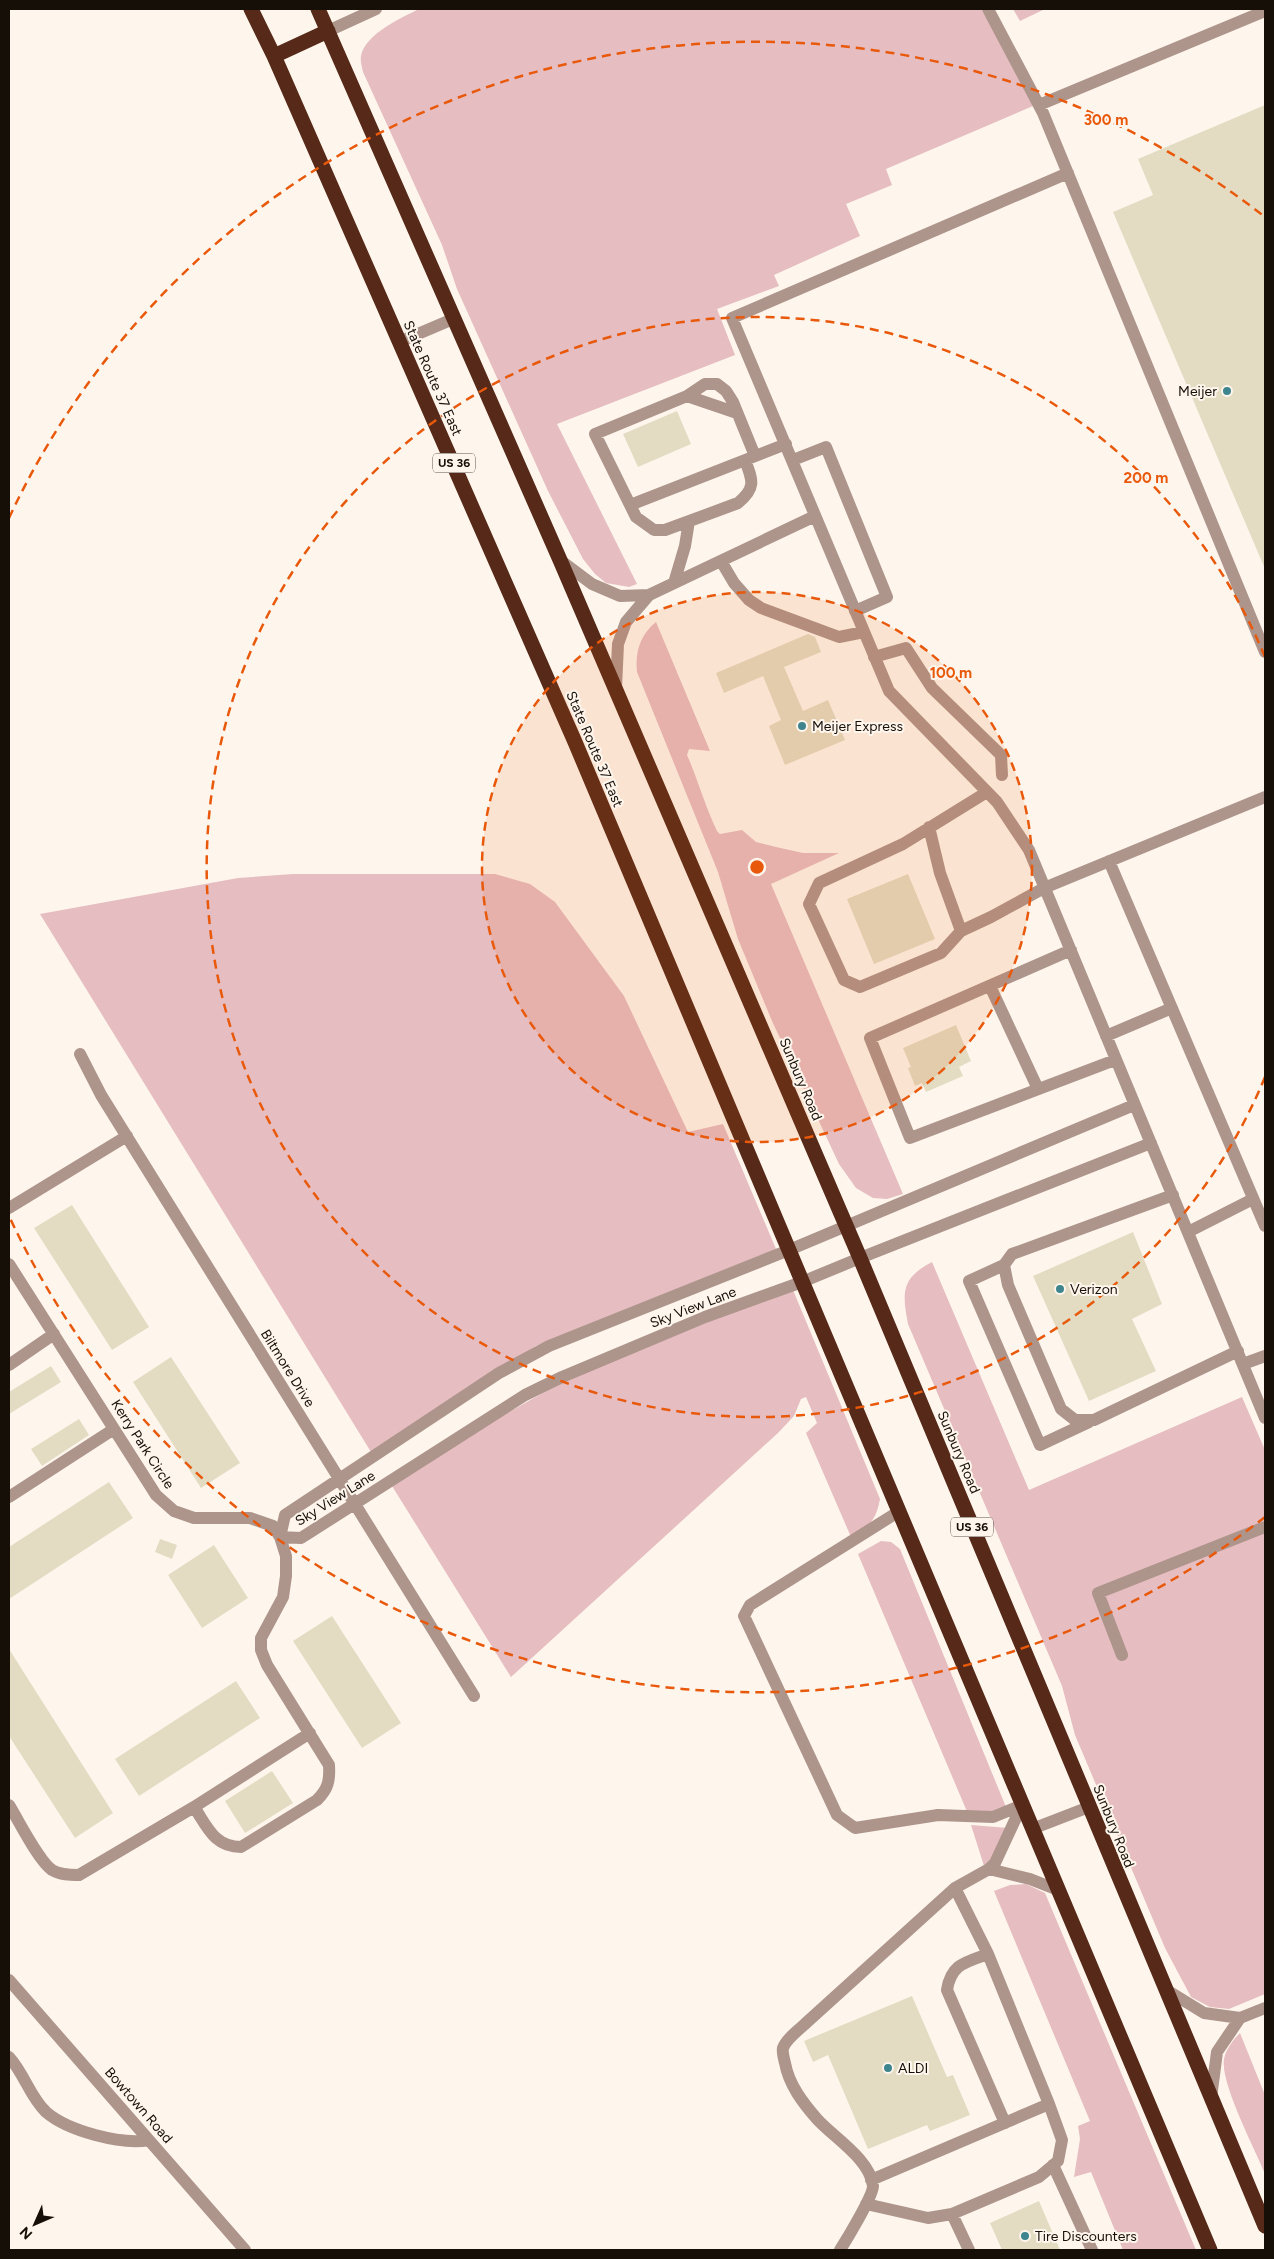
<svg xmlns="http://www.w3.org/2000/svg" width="1274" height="2259" font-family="Figtree,sans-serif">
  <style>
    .green { fill: #e6bdc1 }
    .building { fill: #e3dcc2 }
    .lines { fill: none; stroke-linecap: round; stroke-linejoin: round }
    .minor { stroke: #ae958c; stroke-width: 12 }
    .highway { stroke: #562918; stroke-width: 15 }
    .ring { fill: none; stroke: #e8590c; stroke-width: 2.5; stroke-dasharray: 9 6 }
    .poi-dot { fill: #3e858e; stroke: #fef6ed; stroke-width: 2 }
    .labels { text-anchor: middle; stroke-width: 4; stroke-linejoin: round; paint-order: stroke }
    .shield { fill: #fef6ed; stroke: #5c544d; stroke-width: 1 }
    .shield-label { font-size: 12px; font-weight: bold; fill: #160f08 }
    .street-label { font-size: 14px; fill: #160f08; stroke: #fef6ed }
    .poi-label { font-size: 14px; fill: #160f08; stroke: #fef6ed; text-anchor: start }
    .centre { fill: #e8590c; stroke: #fef6ed; stroke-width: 2.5 }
    .ring-label { font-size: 15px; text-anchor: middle; font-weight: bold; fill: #e8590c; stroke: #fef6ed; stroke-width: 4; stroke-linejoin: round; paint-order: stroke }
  </style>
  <rect width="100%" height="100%" fill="#fef6ed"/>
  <path class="green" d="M419,9H981L996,33L1033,106L886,169L892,185L846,204L860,236L774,275L779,286L717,309L735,355L557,424L637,584L629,587L606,583L595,574L583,559L548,491L457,289L442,245L363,72C362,67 360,61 361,56C365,34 401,18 419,9Z
    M1013,9H1045L1020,21Z
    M656,622L710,751L689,749L687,755C698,780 705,806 717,831L720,834L742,830L756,842L776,847L803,853H839L771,884L903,1194L887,1199L873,1198L856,1188L839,1164L772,1021L738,939L718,872L637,672C635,652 640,635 656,622Z
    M293,874H495L530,884L555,902L624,996L688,1132L723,1124L776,1249L536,1346L371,1452L40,914L238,878Z
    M932,1262L1029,1490L1242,1397L1265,1450V1994L1229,2009L1210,2007L1191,1997L1165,1948L1075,1735L1062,1686L908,1324C902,1293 901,1278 932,1262Z
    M793,1290L880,1499C876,1521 869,1526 851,1537L806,1433L817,1423L806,1397L801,1399L794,1416L778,1433L511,1677L392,1486C447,1451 502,1413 561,1384C636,1348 715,1319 793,1290Z
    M881,1541L891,1542L900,1549L1006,1807L995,1814H968L858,1554Z
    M971,1825L1008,1828L985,1869Z
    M1026,1884L1045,1893L1196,2250H1123L1091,2172L1074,2177L1080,2139L1078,2126L1090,2121L994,1891L1010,1885Z
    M1240,2033L1265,2095V2174C1255,2149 1220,2083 1224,2059C1226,2049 1233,2040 1240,2033Z"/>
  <path class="building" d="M1265,105V569L1113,212L1153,195L1138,159Z
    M677,411L691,444L638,467L623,434Z
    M808,634L815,637L821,652L784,667L803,711L828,700L845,740L785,765L769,726L781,720L763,676L724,693L716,673Z
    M908,874L935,939L874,964L847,899Z
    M956,1025L971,1061L959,1067L963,1076L926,1092L922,1083L915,1086L908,1068L911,1067L903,1048Z
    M72,1205L149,1327L112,1350L34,1228Z
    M1133,1232L1162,1304L1132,1319L1156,1371L1089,1401L1033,1276Z
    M171,1357L240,1463L201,1488L133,1382Z
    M51,1366L61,1382L9,1414V1392Z
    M79,1419L89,1435L42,1466L31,1449Z
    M109,1482L133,1518L9,1599V1547Z
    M160,1539L177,1545L172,1559L155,1552Z
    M214,1545L248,1598L202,1628L168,1575Z
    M332,1616L401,1723L362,1748L293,1641Z
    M9,1649L113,1813L75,1838L9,1736Z
    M236,1681L260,1718L139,1796L115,1759Z
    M272,1771L293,1803L245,1833L225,1801Z
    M912,1996L947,2077L953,2075L970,2115L930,2131L927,2125L868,2149L828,2055L813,2062L804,2041Z
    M1039,2201L1060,2250H1002L990,2223Z"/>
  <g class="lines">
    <path class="minor" d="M988,9L1043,113L1265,652
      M328,31L376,9
      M1039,105L1265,11
      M1068,173L732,318L889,691L997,802L1029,850L1265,1418
      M399,342L453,319
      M687,396L737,413
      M745,460C753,481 756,488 738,503L665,530H654L636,517L595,434L687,396L705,384H717L726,391L733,402L755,456
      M793,460L826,447L887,597L855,611
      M630,505L786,444
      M560,560L592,584L620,596L649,595
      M721,561L734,583L749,600L761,608L839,637L864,632
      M674,583L685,546L689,521
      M874,657L906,648L932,688L1001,755L1002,775
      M616,688L618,644L626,622L649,595L815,516
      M987,792L903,844L819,883L809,904L844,980L860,987L941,953L961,931L991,917L1044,888L1265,797
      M929,827L940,873L961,931
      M1109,861L1265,1226
      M1071,950L870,1038L910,1138L1115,1060
      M990,986L1038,1089
      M1106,1036L1172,1008
      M80,1054L101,1095L474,1696
      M1173,1195L1012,1254L1004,1265L1008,1285L1061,1409L1075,1420H1094L1238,1351
      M9,1208L127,1136
      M1188,1232L1253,1199
      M9,1264L156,1495L174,1511L194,1518H250L273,1526L280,1537L286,1556V1576L283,1597L261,1638V1650L267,1665L329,1765C330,1781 328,1789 317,1800L241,1847C214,1847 207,1826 194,1807
      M1004,1265L969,1281L1040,1445L1089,1422
      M1243,1364L1265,1356
      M9,1365L54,1334
      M9,1497L114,1429
      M898,1512L750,1605L744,1616L837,1815L855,1828L938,1815L993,1817L1022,1805
      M280,1537L285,1515L499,1373L549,1346L789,1250L1134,1105
      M280,1537L301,1538L525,1395L562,1377L705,1317L802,1282L860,1258L1151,1143
      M1122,1655L1098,1593L1265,1527
      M9,1805C19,1821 38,1860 52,1870C60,1875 70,1875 79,1875L194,1807L310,1733
      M1032,1829L1089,1807
      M989,1869L1030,1879L1058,1890
      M988,1954C966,1962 951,1964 947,1990L1005,2123
      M9,1980L245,2250
      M1165,1989L1204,2013L1240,2018L1265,2008
      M9,2057C24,2073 30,2097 46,2112C68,2131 121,2145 149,2140
      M1211,2098L1217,2052L1240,2018
      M1053,2165L1092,2250
      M871,2180L1049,2104
      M866,2204L928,2218L952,2214L1039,2177L1058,2161L1062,2140L1049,2104L988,1954L955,1888
      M952,2214L969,2250
      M840,2250C847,2239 873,2196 873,2186C870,2159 833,2137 817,2119C803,2103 789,2085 785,2063C784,2059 782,2052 783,2048C786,2039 799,2030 806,2023L955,1888L989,1869L995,1863L1022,1805"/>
    <path class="highway" d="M251,9L274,56L575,742L1210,2250
      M318,9L560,560L860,1258L1265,2226
      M274,56L328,31"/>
  </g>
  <circle cx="757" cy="867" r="275" fill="#e8590c" fill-opacity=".12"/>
  <g class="ring">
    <circle cx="757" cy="867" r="275"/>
    <path d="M1265 1077A550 550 0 1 1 1265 657"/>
    <path d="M1265 1517A825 825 0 0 1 9 1216M9 518A825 825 0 0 1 1265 217"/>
  </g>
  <g class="poi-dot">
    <circle cx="1227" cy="391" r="5"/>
    <circle cx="802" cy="726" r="5"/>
    <circle cx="1060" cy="1289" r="5"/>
    <circle cx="888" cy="2068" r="5"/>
    <circle cx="1025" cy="2236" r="5"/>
  </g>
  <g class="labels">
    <g class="shield">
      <rect x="433" y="453.5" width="42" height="19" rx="4"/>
      <rect x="951" y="1517.5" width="42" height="19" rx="4"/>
    </g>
    <g class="shield-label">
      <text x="454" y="467">US 36</text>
      <text x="972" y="1531">US 36</text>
    </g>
    <g class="street-label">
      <text transform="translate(433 378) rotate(66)" y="5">State Route 37 East</text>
      <text transform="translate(595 749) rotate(67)" y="5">State Route 37 East</text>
      <text transform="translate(801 1079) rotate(67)" y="5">Sunbury Road</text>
      <text transform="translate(693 1307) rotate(-21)" y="5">Sky View Lane</text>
      <text transform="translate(288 1368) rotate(58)" y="5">Biltmore Drive</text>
      <text transform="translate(143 1444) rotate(57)" y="5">Kerry Park Circle</text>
      <text transform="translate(959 1452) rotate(67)" y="5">Sunbury Road</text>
      <text transform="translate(335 1498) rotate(-32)" y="5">Sky View Lane</text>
      <text transform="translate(1114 1826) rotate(68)" y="5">Sunbury Road</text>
      <text transform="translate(139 2105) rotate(49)" y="5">Bowtown Road</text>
    </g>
    <g class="poi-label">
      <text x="1217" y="396" text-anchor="end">Meijer</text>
      <text x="812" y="731">Meijer Express</text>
      <text x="1070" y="1294">Verizon</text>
      <text x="898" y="2073">ALDI</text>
      <text x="1035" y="2241">Tire Discounters</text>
    </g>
  </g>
  <circle cx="757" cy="867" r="8" class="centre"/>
  <g class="ring-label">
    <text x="1106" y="125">300 m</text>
    <text x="1146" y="483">200 m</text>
    <text x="951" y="678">100 m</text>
  </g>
  <rect width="1274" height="2259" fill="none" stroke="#160f08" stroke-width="20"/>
  <g transform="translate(35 2224) rotate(225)" stroke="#fef6ed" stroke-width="4" paint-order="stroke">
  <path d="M0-4L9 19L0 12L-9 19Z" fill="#160f08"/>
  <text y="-8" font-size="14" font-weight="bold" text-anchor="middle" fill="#160f08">N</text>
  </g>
</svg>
